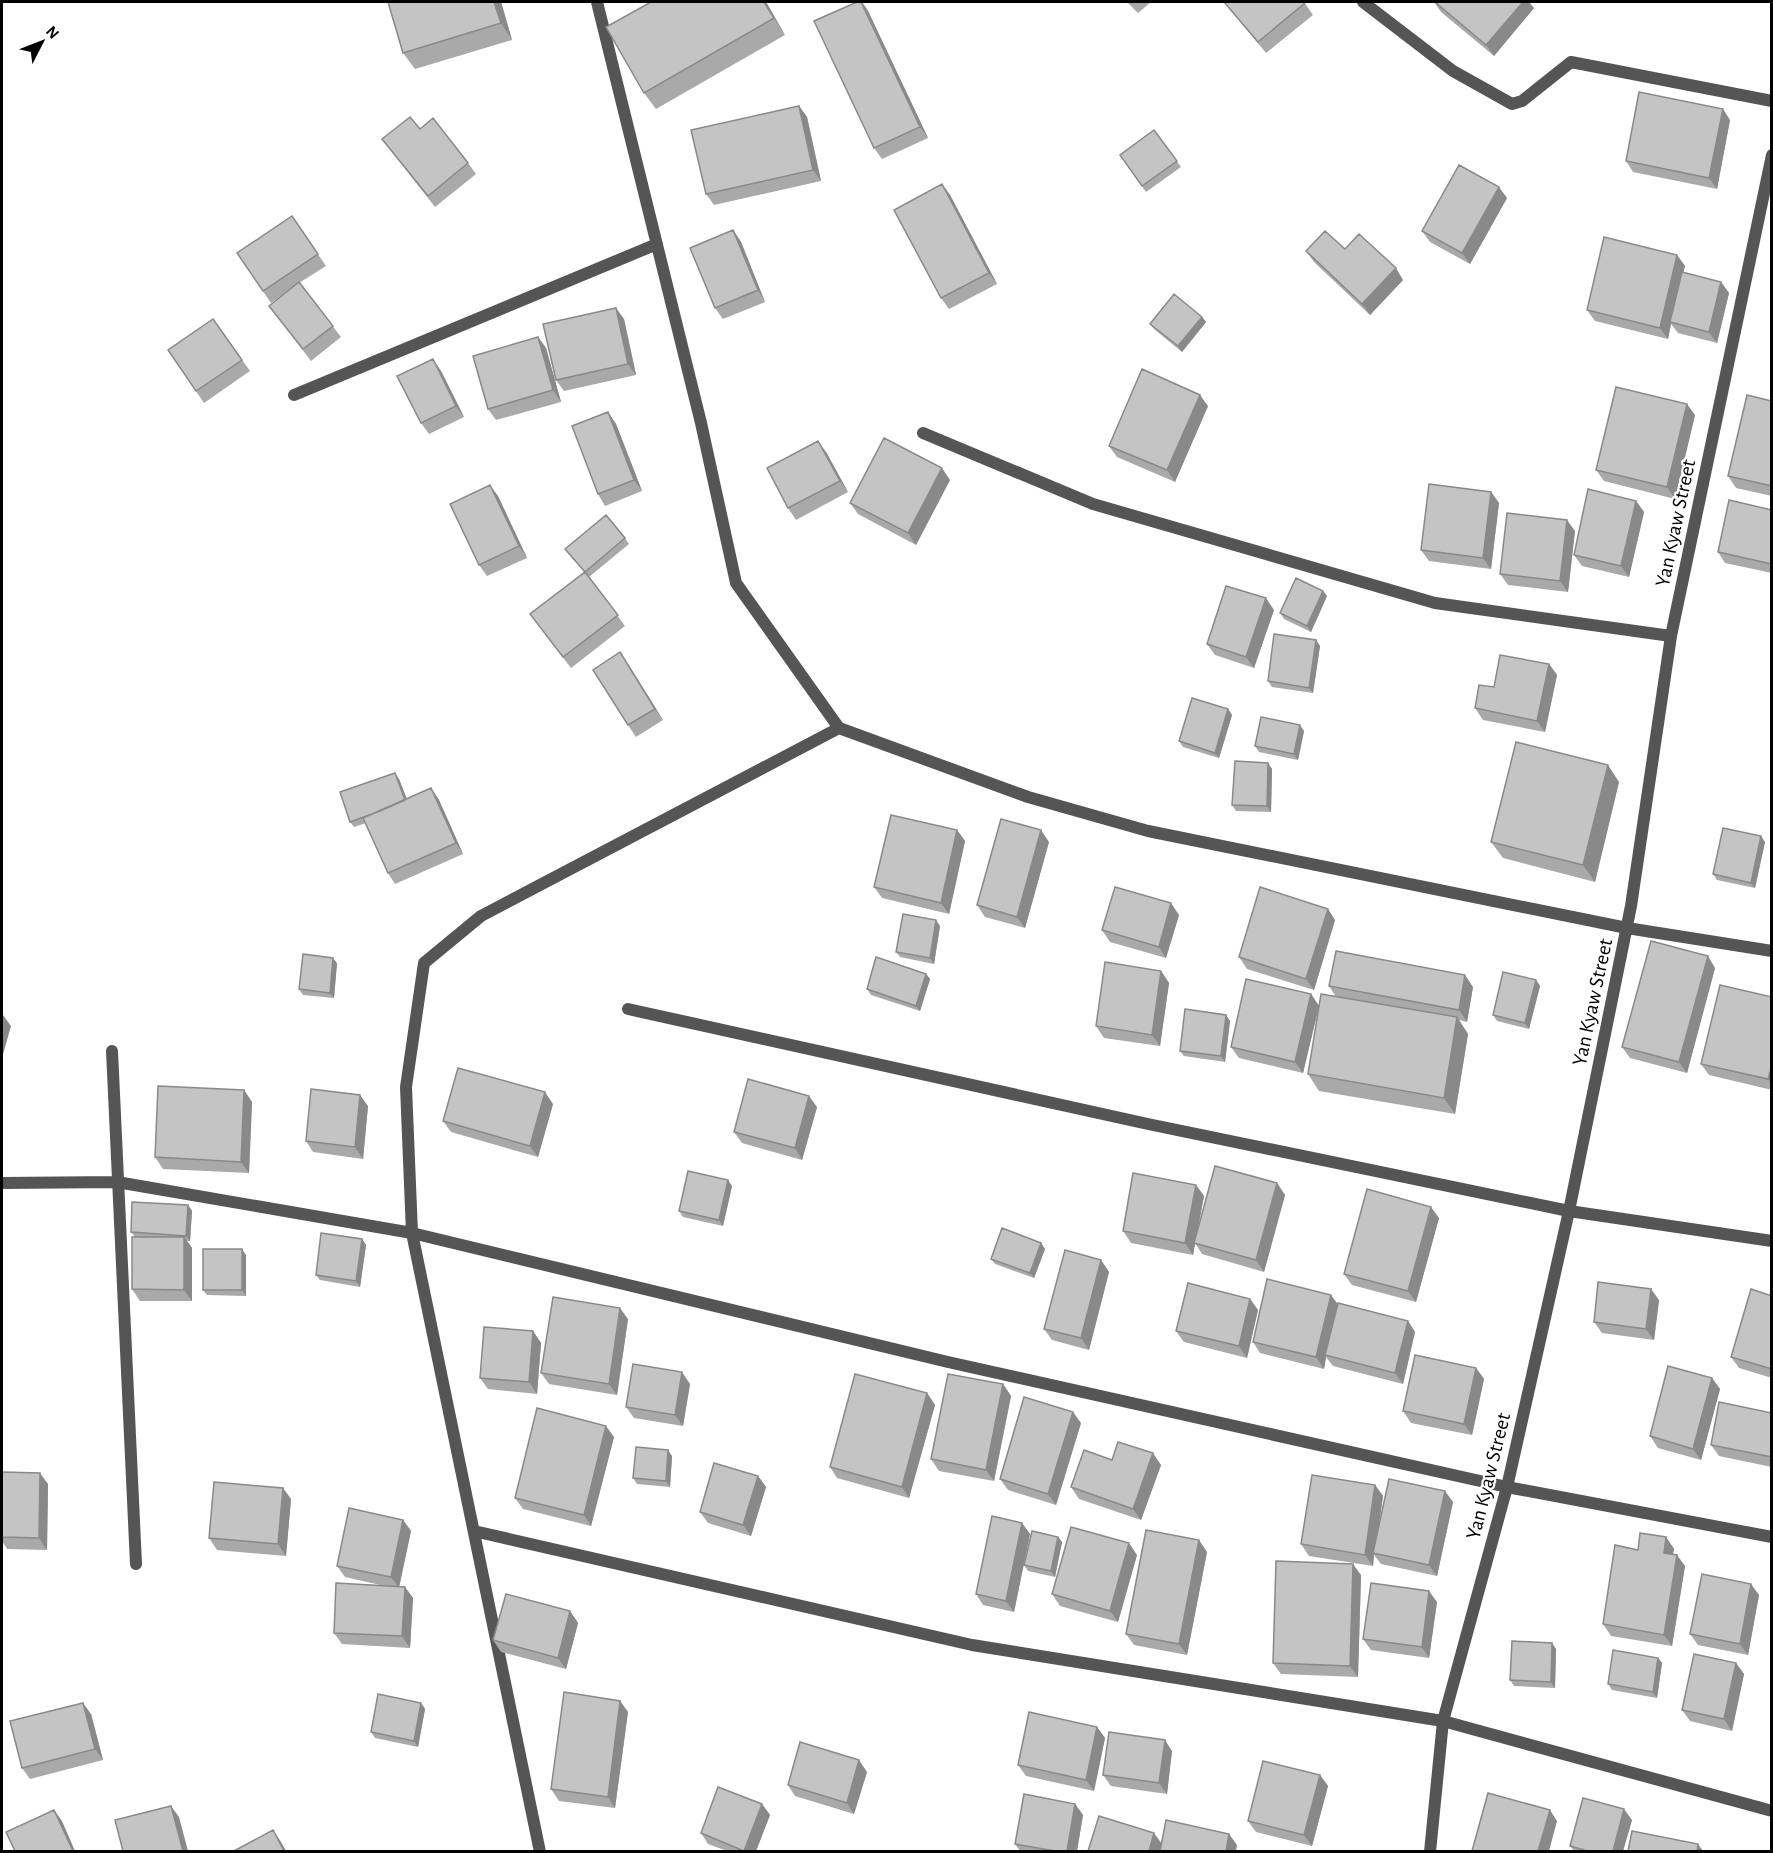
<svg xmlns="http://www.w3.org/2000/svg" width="1773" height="1853" font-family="'Alegreya Sans',sans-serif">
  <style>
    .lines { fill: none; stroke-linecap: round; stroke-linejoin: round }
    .street { stroke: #555; stroke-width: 12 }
    .wall { fill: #a9a9a9 }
    .shaded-wall { fill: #898989 }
    .building { fill: #c4c4c4; stroke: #898989; stroke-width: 1.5 }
    .labels { text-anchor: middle; stroke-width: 4.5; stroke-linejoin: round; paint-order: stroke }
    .street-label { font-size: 21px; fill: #000; stroke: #fff }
  </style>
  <rect width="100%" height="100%" fill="#fff"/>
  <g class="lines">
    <path class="street" d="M597,2L701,423L736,583L839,728L1028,797L1148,831L1627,928L1772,951
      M1363,2L1453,71L1512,104L1522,101L1571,62L1772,101
      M294,395L657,244
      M923,433L1093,504L1435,603L1671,636
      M628,1009L1148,1124L1569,1211L1772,1241
      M112,1051L136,1564
      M2,1183L117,1182L412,1233L948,1362L1507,1487L1772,1537
      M474,1531L972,1645L1443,1721L1772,1811
      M540,1852L412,1233L406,1087L424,963L481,916L839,728
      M1430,1852L1443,1721L1507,1487L1569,1211L1631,906L1671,636L1772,155"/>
  </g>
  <path class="wall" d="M388,2H501L512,40L415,69L403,53Z
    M651,2H766L785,35L656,109L644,93Z
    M862,2L868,11L928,138L882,159L874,148Z
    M1127,2H1151L1138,13Z
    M1224,2H1304L1313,15L1266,53Z
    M1434,2L1534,8L1494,56L1441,12Z
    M799,106L807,117L821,181L714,205L706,194Z
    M1730,120L1717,189L1633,172L1626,161Z
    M420,129L468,163L476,174L435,207L382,139Z
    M1154,130L1181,167L1146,192L1120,155Z
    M942,184L950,195L997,284L949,309L941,298Z
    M1507,198L1470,264L1430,242L1422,231Z
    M292,216L326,266L299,283L341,337L311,361L269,306L285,293L271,303L237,253Z
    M733,230L741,242L765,302L723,319L715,308Z
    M1345,249L1403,280L1370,315L1314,262L1306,251Z
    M1677,255L1685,266L1683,272L1721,282L1729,293L1717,343L1678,333L1671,324L1668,339L1595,321L1587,310Z
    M1202,317L1206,322L1182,352L1154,329L1150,324Z
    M213,319L250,371L204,403L168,350Z
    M624,319L636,375L564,391L556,380Z
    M538,337L546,348L561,402L496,420L488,409Z
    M441,371L464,417L429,434L421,423Z
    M1772,401V496L1736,488L1728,476Z
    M1208,406L1175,482L1117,457L1109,446Z
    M608,412L616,424L642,491L605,506L598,494Z
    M1695,415L1675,499L1604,481L1596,470Z
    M826,452L848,492L796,520L788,508Z
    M950,480L916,545L858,514L850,503Z
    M1491,492L1499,503L1491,569L1429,561L1421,550Z
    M498,496L527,558L487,576L479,565Z
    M1636,501L1644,512L1629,577L1582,566L1574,555Z
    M1772,510V573L1725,563L1718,552Z
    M1575,531L1568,592L1508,585L1500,574Z
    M625,538L629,544L589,577L625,626L571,668L530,614L584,572L565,549Z
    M1323,591L1327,596L1311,632L1284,619L1280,613Z
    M1274,610L1254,668L1215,655L1207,644Z
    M1316,640L1320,646L1313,693L1272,687L1268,681Z
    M628,664L663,720L636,737L628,725Z
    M1549,664L1557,675L1545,732L1483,720L1475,708L1494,687Z
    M1228,709L1232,715L1219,758L1183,747L1179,741Z
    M1304,731L1298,760L1259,752L1255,746Z
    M1268,763L1272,769L1271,812L1236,811L1232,805Z
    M399,779L407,799L431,788L439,800L463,854L395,884L388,873L366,823L354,827L350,822Z
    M1619,782L1595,882L1503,858L1491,842Z
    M957,830L965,841L949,914L882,898L874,887Z
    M1049,842L1025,928L985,917L977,905Z
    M1765,842L1755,888L1717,880L1713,874Z
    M1179,915L1166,958L1110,942L1102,930Z
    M1335,920L1314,990L1247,969L1239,957Z
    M940,926L934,964L900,957L896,952Z
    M337,963L334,998L303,995L299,989Z
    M1715,968L1687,1073L1630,1058L1622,1047Z
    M1161,971L1169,983L1160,1046L1104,1038L1096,1026Z
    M926,974L930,979L920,1011L871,995L867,989Z
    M1536,980L1540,986L1529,1029L1497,1021L1493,1015Z
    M1329,986L1473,987L1467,1022L1459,1020L1468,1034L1455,1114L1319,1091L1308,1074L1336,997Z
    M1311,994L1319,1006L1303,1073L1239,1058L1231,1047Z
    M1772,997V1090L1709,1075L1701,1064Z
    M1226,1015L1230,1021L1225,1062L1184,1056L1180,1051Z
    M244,1090L252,1102L249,1173L163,1169L155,1157Z
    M553,1104L538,1157L451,1132L443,1121Z
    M368,1106L363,1159L313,1152L306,1141Z
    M817,1107L802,1160L742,1143L734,1132Z
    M1277,1183L1285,1195L1264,1272L1202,1254L1195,1243L1193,1255L1131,1243L1123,1231L1196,1185L1204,1196L1196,1237Z
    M732,1186L723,1226L683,1217L679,1211Z
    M188,1205L192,1211L190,1241H187L192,1248V1301H140L132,1289L135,1237L131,1232Z
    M1439,1218L1416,1302L1352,1285L1344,1274Z
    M362,1239L366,1245L360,1287L320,1280L316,1275Z
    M1041,1243L1045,1249L1034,1278L995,1264L991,1259Z
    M246,1255V1296L207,1295L203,1290Z
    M1101,1260L1109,1272L1089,1350L1052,1340L1044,1329Z
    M1331,1295L1338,1305L1408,1321L1415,1332L1403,1384L1333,1366L1326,1357L1324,1369L1260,1353L1253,1342Z
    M1772,1296V1378L1739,1368L1731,1357Z
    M1250,1299L1258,1310L1247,1358L1184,1342L1176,1331Z
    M1659,1300L1654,1340L1602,1333L1594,1322Z
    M628,1319L617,1395L549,1384L541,1373Z
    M533,1331L541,1343L537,1394L488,1389L480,1378Z
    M1476,1368L1484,1379L1472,1435L1411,1423L1403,1411Z
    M1712,1378L1720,1389L1701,1460L1658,1448L1650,1436Z
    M690,1384L683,1426L634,1418L626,1407Z
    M1003,1384L1011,1396L994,1481L939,1471L931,1459Z
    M927,1393L935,1405L909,1498L837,1478L830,1467Z
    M1772,1413V1467L1719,1456L1711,1445Z
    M1081,1423L1056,1505L1008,1490L1000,1479Z
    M614,1437L591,1526L523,1509L515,1498Z
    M672,1456L670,1487L637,1484L633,1478Z
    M1112,1460L1161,1465L1141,1520L1079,1499L1071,1487Z
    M2,1472L48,1484L47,1550L7,1549L2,1541Z
    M758,1476L766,1487L751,1536L708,1523L700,1512Z
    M1375,1485L1383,1496L1379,1525L1453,1502L1437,1576L1381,1564L1374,1555L1373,1566L1309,1556L1301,1544Z
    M291,1499L286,1556L217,1550L209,1538Z
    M403,1520L411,1531L399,1586L405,1587L413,1598L410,1648L342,1644L334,1633L385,1586L345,1577L337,1566Z
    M1022,1523L1030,1534L1014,1612L983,1605L976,1594Z
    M1058,1537L1062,1542L1055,1577L1028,1571L1024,1565Z
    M1666,1537L1674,1549L1673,1554L1685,1566L1672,1646L1611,1636L1603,1624L1638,1550Z
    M1207,1552L1187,1655L1134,1645L1126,1634Z
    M1137,1555L1118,1622L1060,1606L1052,1594Z
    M1361,1575L1358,1677L1281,1674L1273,1663Z
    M1759,1595L1748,1655L1698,1645L1690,1634Z
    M1437,1602L1429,1658L1371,1650L1363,1639Z
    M570,1611L578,1623L566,1669L501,1652L493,1640Z
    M1556,1649L1555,1688L1514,1686L1510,1680Z
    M1658,1658L1662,1663L1657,1698L1612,1690L1608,1684Z
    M1736,1663L1744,1674L1732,1731L1690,1721L1682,1710Z
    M620,1701L628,1712L615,1808L559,1801L551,1789Z
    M421,1703L425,1709L418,1747L375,1738L371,1732Z
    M91,1714L103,1760L30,1779L22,1768Z
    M1097,1727L1105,1738L1094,1791L1026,1776L1018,1765Z
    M1172,1751L1167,1794L1111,1786L1103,1775Z
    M867,1772L854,1814L795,1796L788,1785Z
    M1320,1775L1328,1786L1312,1846L1256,1832L1248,1821Z
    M762,1804L770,1815L756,1851H727L708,1844L701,1833Z
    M1075,1804L1083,1815L1077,1851H1020L1015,1844Z
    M1632,1820L1623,1851H1574L1570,1846Z"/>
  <path class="shaded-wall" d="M494,2H501L512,40L501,23Z
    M764,2H766L785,35L774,18Z
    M862,2L868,11L928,138L920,127Z
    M1523,2H1529L1534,8L1494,56L1486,45Z
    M799,106L807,117L821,181L813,170Z
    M1723,109L1730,120L1717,189L1709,178Z
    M942,184L950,195L997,284L989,273Z
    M1499,187L1507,198L1470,264L1462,253Z
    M733,230L741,242L765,302L758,290Z
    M1677,255L1685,266L1671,322H1670L1671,324L1668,339L1660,328Z
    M1396,268L1403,280L1370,315L1362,304Z
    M1721,282L1729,293L1717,343L1709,332Z
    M616,308L624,319L636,375L628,364Z
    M1202,317L1206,322L1182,352L1178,346Z
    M538,337L546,348L561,402L553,390Z
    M433,359L441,371L464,417L456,406Z
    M1200,395L1208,406L1175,482L1167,470Z
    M1687,404L1695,415L1675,499L1667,487Z
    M608,412L616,424L642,491L634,480Z
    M818,441L826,452L848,492L840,481Z
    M942,468L950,480L916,545L908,533Z
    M490,485L498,496L527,558L519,546Z
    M1491,492L1499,503L1491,569L1483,558Z
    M1636,501L1644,512L1629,577L1621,566Z
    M1567,520L1575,531L1568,592L1560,581Z
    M1323,591L1327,596L1311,632L1307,626Z
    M1266,598L1274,610L1254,668L1246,657Z
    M1316,640L1320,646L1313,693L1309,688Z
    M620,652L628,664L663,720L655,709Z
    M1549,664L1557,675L1545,732L1537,721Z
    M1228,709L1232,715L1219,758L1215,753Z
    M1300,725L1304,731L1298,760L1294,754Z
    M1268,763L1272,769L1271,812L1267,806Z
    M1608,765L1619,782L1595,882L1583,865Z
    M395,773L399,779L410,808L406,802Z
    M431,788L439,800L463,854L456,843Z
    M957,830L965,841L949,914L941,903Z
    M1041,830L1049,842L1025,928L1017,917Z
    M1761,836L1765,842L1755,888L1751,883Z
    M1171,903L1179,915L1166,958L1159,947Z
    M1328,909L1335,920L1314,990L1306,979Z
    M936,920L940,926L934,964L930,958Z
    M1708,956L1715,968L1687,1073L1679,1062Z
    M333,958L337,963L334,998L330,993Z
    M1161,971L1169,983L1160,1046L1152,1035Z
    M926,974L930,979L920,1011L916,1006Z
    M1465,975L1473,987L1467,1022L1459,1010Z
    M1536,980L1540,986L1529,1029L1525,1023Z
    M1311,994L1319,1006L1303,1073L1295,1062Z
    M3,1015L11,1026L2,1058V1021Z
    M1226,1015L1230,1021L1225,1062L1221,1056Z
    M1457,1017L1468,1034L1455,1114L1444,1098Z
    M1772,1065V1084L1768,1079Z
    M244,1090L252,1102L249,1173L241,1162Z
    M545,1092L553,1104L538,1157L530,1146Z
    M360,1095L368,1106L363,1159L355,1147Z
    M809,1096L817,1107L802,1160L795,1148Z
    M728,1180L732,1186L723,1226L719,1220Z
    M1277,1183L1285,1195L1264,1272L1256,1260Z
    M1196,1185L1204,1196L1193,1255L1185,1243Z
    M188,1205L192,1211L190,1241L186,1236Z
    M1431,1207L1439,1218L1416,1302L1408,1291Z
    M184,1237L192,1248V1301L184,1290Z
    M362,1239L366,1245L360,1287L356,1281Z
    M1041,1243L1045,1249L1034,1278L1030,1273Z
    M242,1249L246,1255V1296L242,1290Z
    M1101,1260L1109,1272L1089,1350L1081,1338Z
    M1651,1289L1659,1300L1654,1340L1646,1329Z
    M1331,1295L1339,1306L1325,1355L1326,1357L1324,1369L1316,1357Z
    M1250,1299L1258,1310L1247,1358L1239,1346Z
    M620,1308L628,1319L617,1395L609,1384Z
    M1408,1321L1415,1332L1403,1384L1395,1373Z
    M533,1331L541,1343L537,1394L529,1382Z
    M1476,1368L1484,1379L1472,1435L1464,1424Z
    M682,1372L690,1384L683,1426L675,1415Z
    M1712,1378L1720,1389L1701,1460L1693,1449Z
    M1003,1384L1011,1396L994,1481L986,1470Z
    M927,1393L935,1405L909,1498L902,1487Z
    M1073,1412L1081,1423L1056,1505L1048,1494Z
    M606,1426L614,1437L591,1526L584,1515Z
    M668,1450L672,1456L670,1487L666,1481Z
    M1153,1453L1161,1465L1141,1520L1133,1509Z
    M40,1473L48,1484L47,1550L39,1538Z
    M758,1476L766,1487L751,1536L743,1525Z
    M1375,1485L1383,1496L1375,1553H1373L1374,1555L1373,1566L1365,1555Z
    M283,1488L291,1499L286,1556L278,1544Z
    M1445,1491L1453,1502L1437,1576L1429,1565Z
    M403,1520L411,1531L399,1588L391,1577Z
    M1022,1523L1030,1534L1014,1612L1006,1601Z
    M1058,1537L1062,1542L1055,1577L1051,1571Z
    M1666,1537L1674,1549L1671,1564L1664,1553Z
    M1199,1540L1207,1552L1187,1655L1179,1644Z
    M1129,1543L1137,1555L1118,1622L1110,1611Z
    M1677,1555L1685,1566L1672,1646L1664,1635Z
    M1353,1564L1361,1575L1358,1677L1350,1666Z
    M1751,1584L1759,1595L1748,1655L1740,1644Z
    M405,1587L413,1598L410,1648L402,1636Z
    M1429,1591L1437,1602L1429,1658L1422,1647Z
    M570,1611L578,1623L566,1669L558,1658Z
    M1552,1643L1556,1649L1555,1688L1551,1682Z
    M1658,1658L1662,1663L1657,1698L1653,1692Z
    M1736,1663L1744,1674L1732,1731L1724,1719Z
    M620,1701L628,1712L615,1808L608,1797Z
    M83,1703L91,1714L103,1760L95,1749Z
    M421,1703L425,1709L418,1747L414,1741Z
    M1097,1727L1105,1738L1094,1791L1086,1780Z
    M1165,1740L1172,1751L1167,1794L1159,1783Z
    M859,1760L867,1772L854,1814L847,1803Z
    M1320,1775L1328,1786L1312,1846L1304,1835Z
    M762,1804L770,1815L756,1851H744Z
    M1075,1804L1083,1815L1077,1851H1067Z
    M171,1806L179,1817L188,1851H183Z
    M1624,1809L1632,1820L1623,1851H1613Z
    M54,1810L62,1821L75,1851H73Z
    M1550,1810L1557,1821L1549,1851H1538Z
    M273,1830L281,1842L286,1851H284Z
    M1154,1833L1162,1844L1160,1851H1149Z
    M1229,1834L1237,1845L1236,1851H1226Z
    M1698,1844L1703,1851H1697Z"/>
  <path class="building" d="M388,2H494L501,23L403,53Z
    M651,2H764L774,18L644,93L606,27Z
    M857,2H861L920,127L874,148L814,21Z
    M1224,2H1304L1305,3L1258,42Z
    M1435,2H1523L1486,45Z
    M1639,92L1723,109L1709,178L1626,161Z
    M799,106L813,170L706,194L691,130Z
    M410,117L420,129L433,118L468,163L428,196L382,139Z
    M1154,130L1177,161L1142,186L1120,155Z
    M1459,165L1499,187L1462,253L1422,231Z
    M942,184L989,273L941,298L894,210Z
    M292,216L318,254L263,291L237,253Z
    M733,230L758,290L715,308L690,248Z
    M1325,231L1345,249L1359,234L1396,268L1362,304L1306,251Z
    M1604,237L1677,255L1660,328L1587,310Z
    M1682,272L1721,282L1709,332L1670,322Z
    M299,282L333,326L303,349L269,306Z
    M1174,294L1202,317L1178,346L1150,324Z
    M616,308L628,364L556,380L543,324Z
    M213,319L242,360L196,391L168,350Z
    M538,337L553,390L488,409L473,356Z
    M433,359L456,406L421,423L397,376Z
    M1142,369L1200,395L1167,470L1109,446Z
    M1616,387L1687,404L1667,487L1596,470Z
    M1747,395L1772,401V486L1728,476Z
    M608,412L634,480L598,494L572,426Z
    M884,438L942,468L908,533L850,503Z
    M818,441L840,481L788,508L767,468Z
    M1429,484L1491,492L1483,558L1421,550Z
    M490,485L519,546L479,565L450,504Z
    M1588,489L1636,501L1621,566L1574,555Z
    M1729,500L1772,510V564L1718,552Z
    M1507,513L1567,520L1560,581L1500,574Z
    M606,515L625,538L585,572L565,549Z
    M585,572L618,615L563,657L530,614Z
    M1296,578L1323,591L1307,626L1280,613Z
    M1226,586L1266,598L1246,657L1207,644Z
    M1274,634L1316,640L1309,688L1268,681Z
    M620,652L655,709L628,725L593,670Z
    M1500,655L1549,664L1537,721L1475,708L1479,685L1494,687Z
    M1192,698L1228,709L1215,753L1179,741Z
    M1261,717L1300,725L1294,754L1255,746Z
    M1516,742L1608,765L1583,865L1491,842Z
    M1235,761L1268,763L1267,806L1232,805Z
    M395,773L405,800L380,811L350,822L340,792Z
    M431,788L456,843L388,873L363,818Z
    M891,815L957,830L941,903L874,887Z
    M1001,819L1041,830L1017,917L977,905Z
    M1723,828L1761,836L1751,883L1713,874Z
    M1115,887L1171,903L1159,947L1102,930Z
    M1260,887L1328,909L1306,979L1239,957Z
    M903,914L936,920L930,958L896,952Z
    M1651,941L1708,956L1679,1062L1622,1047Z
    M1336,951L1465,975L1459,1010L1329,986Z
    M303,954L333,958L330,993L299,989Z
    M876,957L926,974L916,1006L867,989Z
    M1105,962L1161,971L1152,1035L1096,1026Z
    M1503,972L1536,980L1525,1023L1493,1015Z
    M1246,979L1311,994L1295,1062L1231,1047Z
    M1720,985L1772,997V1065L1768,1079L1701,1064Z
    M1321,994L1457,1017L1444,1098L1308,1074Z
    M1185,1009L1226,1015L1221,1056L1180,1051Z
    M458,1068L545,1092L530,1146L443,1121Z
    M748,1079L809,1096L795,1148L734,1132Z
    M158,1086L244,1090L241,1162L155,1157Z
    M311,1089L360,1095L355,1147L306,1141Z
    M1215,1166L1277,1183L1256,1260L1194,1243Z
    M688,1171L728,1180L719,1220L679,1211Z
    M1133,1173L1196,1185L1185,1243L1123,1231Z
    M1367,1189L1431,1207L1408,1291L1344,1274Z
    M132,1202L188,1205L186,1236L131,1232Z
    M1002,1228L1041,1243L1030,1273L991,1259Z
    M321,1233L362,1239L356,1281L316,1275Z
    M132,1237H184V1290L132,1289Z
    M203,1249H242V1290H203Z
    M1065,1250L1101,1260L1081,1338L1044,1329Z
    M1267,1279L1331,1295L1316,1357L1253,1342Z
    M1598,1282L1651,1289L1646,1329L1594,1322Z
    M1188,1283L1250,1299L1239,1346L1176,1331Z
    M1751,1289L1772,1296V1369L1731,1357Z
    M553,1297L620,1308L609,1384L541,1373Z
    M1338,1303L1408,1321L1395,1373L1325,1355Z
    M484,1327L533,1331L529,1382L480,1378Z
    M1415,1355L1476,1368L1464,1424L1403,1411Z
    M633,1364L682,1372L675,1415L626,1407Z
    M1668,1366L1712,1378L1693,1449L1650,1436Z
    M855,1374L927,1393L902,1487L830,1467Z
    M948,1374L1003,1384L986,1470L931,1459Z
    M1024,1397L1073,1412L1048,1494L1000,1479Z
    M1719,1402L1772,1413V1457L1711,1445Z
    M537,1408L606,1426L584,1515L515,1498Z
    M1118,1442L1153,1453L1133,1509L1071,1487L1084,1450L1112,1460Z
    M636,1447L668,1450L666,1481L633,1478Z
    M714,1463L758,1476L743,1525L700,1512Z
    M2,1472L40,1473L39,1538L2,1537Z
    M1312,1475L1375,1485L1365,1555L1301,1544Z
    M1389,1479L1445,1491L1429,1565L1373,1553Z
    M214,1482L283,1488L278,1544L209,1538Z
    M349,1508L403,1520L391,1577L337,1566Z
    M992,1516L1022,1523L1006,1601L976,1594Z
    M1071,1527L1129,1543L1110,1611L1052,1594Z
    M1146,1530L1199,1540L1179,1644L1126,1634Z
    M1032,1531L1058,1537L1051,1571L1024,1565Z
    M1640,1533L1666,1537L1664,1553L1677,1555L1664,1635L1603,1624L1615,1545L1638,1550Z
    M1276,1561L1353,1564L1350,1666L1273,1663Z
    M1702,1574L1751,1584L1740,1644L1690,1634Z
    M336,1583L405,1587L402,1636L334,1633Z
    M1371,1583L1429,1591L1422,1647L1363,1639Z
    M506,1594L570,1611L558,1658L493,1640Z
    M1512,1641L1552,1643L1551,1682L1510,1680Z
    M1613,1650L1658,1658L1653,1692L1608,1684Z
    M1694,1654L1736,1663L1724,1719L1682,1710Z
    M564,1692L620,1701L608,1797L551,1789Z
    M378,1694L421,1703L414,1741L371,1732Z
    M83,1703L95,1749L22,1768L10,1721Z
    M1029,1712L1097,1727L1086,1780L1018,1765Z
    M1109,1732L1165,1740L1159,1783L1103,1775Z
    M800,1742L859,1760L847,1803L788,1785Z
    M1263,1761L1320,1775L1304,1835L1248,1821Z
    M718,1787L762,1804L744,1851L701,1833Z
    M1488,1793L1550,1810L1538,1851H1472Z
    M1024,1794L1075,1804L1067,1851H1055L1015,1844Z
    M1583,1798L1624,1809L1613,1851H1588L1570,1846Z
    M171,1806L183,1851H123L115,1820Z
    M54,1810L73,1851H15L6,1832Z
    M1099,1816L1154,1833L1149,1851H1088Z
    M1166,1820L1229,1834L1226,1851H1160Z
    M273,1830L284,1851H234Z
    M1632,1831L1698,1844L1697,1851H1628Z"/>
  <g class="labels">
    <g class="street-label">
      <text transform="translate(1675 523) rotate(-78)" y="7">Yan Kyaw Street</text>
      <text transform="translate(1592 1002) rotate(-78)" y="7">Yan Kyaw Street</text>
      <text transform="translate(1488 1476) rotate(-76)" y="7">Yan Kyaw Street</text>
    </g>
  </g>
  <rect width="1773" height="1853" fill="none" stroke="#000000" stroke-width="6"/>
  <g transform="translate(42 42) rotate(48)" stroke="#ffffff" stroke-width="4.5" paint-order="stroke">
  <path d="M0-4.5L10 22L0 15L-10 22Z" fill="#000000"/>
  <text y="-9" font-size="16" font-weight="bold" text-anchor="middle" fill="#000000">N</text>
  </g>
</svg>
